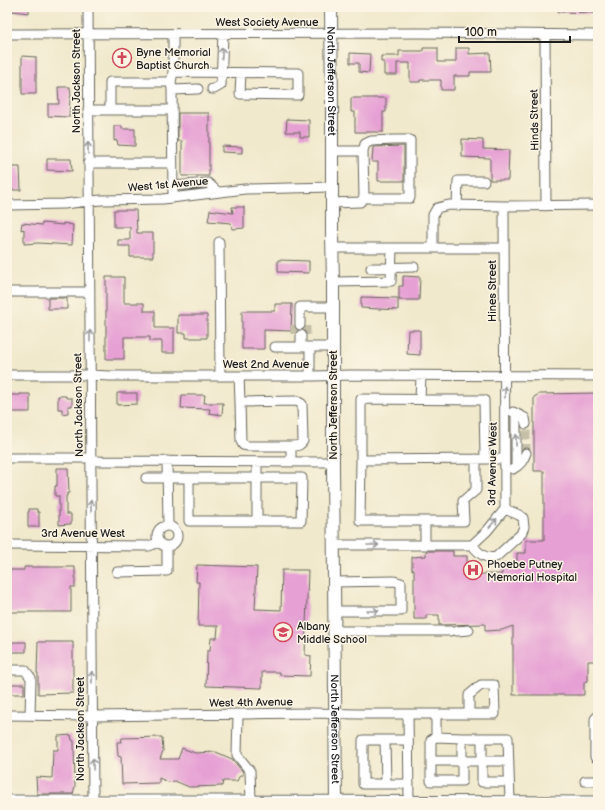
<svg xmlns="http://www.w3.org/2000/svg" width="605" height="810" font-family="'Balsamiq Sans',sans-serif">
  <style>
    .building { fill: #e6a0d4 }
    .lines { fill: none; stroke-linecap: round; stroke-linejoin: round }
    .minor-tunnel { stroke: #c6c0a9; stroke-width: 9; stroke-dasharray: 9 4.5; stroke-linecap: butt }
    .minor-casing { stroke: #66645a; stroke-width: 11 }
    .major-casing { stroke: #66645a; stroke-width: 14 }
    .minor { stroke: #fff; stroke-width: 9 }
    .major { stroke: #fff; stroke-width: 12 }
    .oneway { stroke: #999 }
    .labels { text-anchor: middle; stroke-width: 3; stroke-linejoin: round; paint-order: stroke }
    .street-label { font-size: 11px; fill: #1c1c1c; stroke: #fcf5e5 }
    .poi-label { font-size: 11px; fill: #1c1c1c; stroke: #fcf5e5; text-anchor: start }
  </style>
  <rect width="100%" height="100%" fill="#fcf5e5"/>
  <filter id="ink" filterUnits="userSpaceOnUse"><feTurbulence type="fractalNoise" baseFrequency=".025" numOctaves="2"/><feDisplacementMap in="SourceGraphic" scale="8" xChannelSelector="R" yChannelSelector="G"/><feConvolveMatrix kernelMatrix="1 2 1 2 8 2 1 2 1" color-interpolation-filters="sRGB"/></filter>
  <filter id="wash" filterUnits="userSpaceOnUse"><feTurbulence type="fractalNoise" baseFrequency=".012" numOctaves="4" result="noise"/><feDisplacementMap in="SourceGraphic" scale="16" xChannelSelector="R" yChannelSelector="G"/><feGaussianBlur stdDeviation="0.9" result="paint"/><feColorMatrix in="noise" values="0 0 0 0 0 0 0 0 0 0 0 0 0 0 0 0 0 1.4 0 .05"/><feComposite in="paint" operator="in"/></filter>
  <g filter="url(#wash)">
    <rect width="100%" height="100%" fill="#f0e9cc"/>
    <g id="blocks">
      <path class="building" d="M11,7H29V13L11,11Z
        M558,7H595V13L558,12Z
        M423,48H438V62H456V48H469V54L490,53L491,72H470V76H454V90H441V80H420V82H410V63H397V75H384V62H381V56H399V51H423Z
        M350,53L370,54L369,73L359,72V63H350Z
        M22,56L36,57V94H22Z
        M58,87H70L71,97H70L69,117L48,116V104H59Z
        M351,98H386V112H383V132H355V112H351Z
        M178,113H209V176H182V141H178Z
        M287,119L309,120V137H300V132H286Z
        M114,126H122V129H135V146L118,145L117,140L114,141Z
        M462,139L483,140V149L509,150L508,180H490V158L462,157Z
        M222,146L242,147V153L222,152Z
        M404,146V181H378V162H372L373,147Z
        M47,159H71L72,171L47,170Z
        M7,167H20L21,190H7Z
        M232,207H244V228L232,229L231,223L208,221L210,210L233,213Z
        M114,210H136L137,233H153V257H130V246H118V240H130V227H114Z
        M22,223L42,225V223L63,225V223L73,225L72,245L38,243L24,244V229L21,230Z
        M278,260L309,261V273L278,272Z
        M403,276L420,277L419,300H399V286H403Z
        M106,277H124V303H144V311H155V328H174V353H162V341H150V337H124V359H106Z
        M361,297L398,298V310L361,308Z
        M48,298H67V309H48Z
        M275,304H292L291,331L264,330V349H242V311H275Z
        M178,315H207V338H186V333H178Z
        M408,330H420V355L407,354Z
        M117,393H137V404L117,405Z
        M598,393V661H588V681L584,682V695H513V626L502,630L485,631V624L439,625V615H426V619H414V569L412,570V557L426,556V551H453V556H467V565H479V574H502V564H517V553H526V540H544V471H534V397L539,394Z
        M20,394H30V412H8V395H20Z
        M182,395H205L204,403H223L222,415L209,413L210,409L181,408Z
        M58,396H66V398H72V406H68V413L62,414V409H58Z
        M57,468H68L69,493H67V496H66V514H71V524H69L59,525V496H55V486H57Z
        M29,509H37V512H39V527H28V512H29Z
        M197,565L257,567L255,609L281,610L282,570H308L305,655L311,656L310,676L280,675V672H262V688L206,686L207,651H210L211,638H217L218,626H198L199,582H196Z
        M24,567H75V587H71V612H7V570H24Z
        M7,642H26V652H7Z
        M38,642H73V693L38,694V673H37Z
        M7,684H24V694H7Z
        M71,735L72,740L74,741L75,786L73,794H37L36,777L52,778L53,750H58V736Z
        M162,737L163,751L160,759H178L182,748L195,753L216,752L232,759L243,772V775H240L237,781H223L222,786L189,787L175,781L168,782L159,778V783L122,784L121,757L118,756L117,742H121L122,738Z"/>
    </g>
  </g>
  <g filter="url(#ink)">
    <use href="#blocks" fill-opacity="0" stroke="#66645a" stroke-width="1"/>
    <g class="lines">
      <path class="minor-tunnel" d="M295,325V335
        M306,335V325
        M526,453V424"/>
      <defs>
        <path id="minor" d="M88,7L93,803
          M7,34L421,33L598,35
          M545,35L546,206
          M173,72L298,73V95L240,94L241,73
          M212,89H214L221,85L223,34
          M172,90L198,89
          M88,110H172
          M110,110V82H171
          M332,151H363L364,198L360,202L332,203
          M363,151L365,144L371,141L394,140H410V198H364
          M88,163H172
          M173,186L208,183L218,192
          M173,197L172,90L171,82L173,72V34
          M7,205L64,204L89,201L102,200L163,199L245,189L332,187
          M457,205L458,181H484
          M219,242L220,376
          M332,248H504
          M433,248V215L437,208L449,205L504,206L598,205
          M371,268L414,267
          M333,282L391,281L392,248
          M7,292H90
          M300,325V307H333
          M301,335V347H333
          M275,347H301
          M310,347V376
          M7,375H90L110,376H313L351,375L598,376
          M239,376L240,402
          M420,399L421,376
          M513,412L525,418L526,424
          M516,413V467
          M291,446C297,446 300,446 303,441L302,404L297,401L240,402L241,441L243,445L248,446H291V462
          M7,458H91L98,461L333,462
          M485,459L484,400L361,399V460L485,459H505
          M361,460L360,521H464L463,501L476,490V459
          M167,461L168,526
          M257,462V521
          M513,469C521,464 523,461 526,453
          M146,478H302L301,521H189V478
          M425,521V545
          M157 536a10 10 0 1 1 20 0a10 10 0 1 1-20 0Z
          M7,545L149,546L159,542
          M334,545H472L487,531L505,509L504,206
          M472,545C478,552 485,560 496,557L521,534L524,527L523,518L519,515L505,509
          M117,572L167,571V546
          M334,582L394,581L401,583V611H334
          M335,631H450
          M457,631L469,630
          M7,670H25L31,678L30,715
          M408,714L409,800
          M436,714V737L431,740V781H462V738H508L510,801L511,803
          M7,715L92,716L311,713L358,714H495L494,685H481L469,695V714
          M238,715L237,755L250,771L251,800
          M598,716L595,719V757H598
          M436,737L462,738
          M482,738V782H509
          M385,740L386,784
          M408,740H363V784H409
          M431,761H509
          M585,781H598
          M7,800H233L598,801"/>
        <g id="major">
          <path id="s1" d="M331,7L332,109V235L333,282V466L336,803"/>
        </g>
      </defs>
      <use href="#minor" class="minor-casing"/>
      <use href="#major" class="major-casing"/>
      <use href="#minor" class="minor"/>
      <use href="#major" class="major"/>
    </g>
    <defs><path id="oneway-shaft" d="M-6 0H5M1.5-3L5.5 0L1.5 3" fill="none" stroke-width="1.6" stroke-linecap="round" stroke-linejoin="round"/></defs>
    <g class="oneway">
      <use href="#oneway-shaft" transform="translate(222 53) rotate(-88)"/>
      <use href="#oneway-shaft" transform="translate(88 148) rotate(-90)"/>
      <use href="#oneway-shaft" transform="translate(90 336) rotate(-90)"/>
      <use href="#oneway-shaft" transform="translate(505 392) rotate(-90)"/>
      <use href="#oneway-shaft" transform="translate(516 440) rotate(-90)"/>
      <use href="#oneway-shaft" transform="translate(91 506) rotate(-90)"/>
      <use href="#oneway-shaft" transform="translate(493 523) rotate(-49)"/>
      <use href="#oneway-shaft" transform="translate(373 545)"/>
      <use href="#oneway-shaft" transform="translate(373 611)"/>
      <use href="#oneway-shaft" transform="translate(92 677) rotate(-90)"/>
      <use href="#oneway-shaft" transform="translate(93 764) rotate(-91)"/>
    </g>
  </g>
  <defs>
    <symbol id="church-ring" viewBox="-11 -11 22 22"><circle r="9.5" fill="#fcf5e5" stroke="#d1495b" stroke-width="1.5"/><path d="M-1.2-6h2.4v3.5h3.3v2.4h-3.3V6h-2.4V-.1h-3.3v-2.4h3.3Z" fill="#d1495b"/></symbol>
    <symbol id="hospital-ring" viewBox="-11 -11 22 22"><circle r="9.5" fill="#fcf5e5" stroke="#d1495b" stroke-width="1.5"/><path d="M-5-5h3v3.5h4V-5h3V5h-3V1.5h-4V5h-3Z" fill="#d1495b"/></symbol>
    <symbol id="school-ring" viewBox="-11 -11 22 22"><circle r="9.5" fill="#fcf5e5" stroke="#d1495b" stroke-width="1.5"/><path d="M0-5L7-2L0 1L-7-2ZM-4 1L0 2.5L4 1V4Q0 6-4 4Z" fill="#d1495b"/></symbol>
  </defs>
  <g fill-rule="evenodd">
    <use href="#church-ring" x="111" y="47" width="22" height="22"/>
    <use href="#hospital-ring" x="462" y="559" width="22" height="22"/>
    <use href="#school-ring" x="272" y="621" width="22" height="22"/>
  </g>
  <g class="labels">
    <g class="street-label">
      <text x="267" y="26">West Society Avenue</text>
      <text transform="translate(76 81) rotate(-90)" y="4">North Jackson Street</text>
      <text dy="4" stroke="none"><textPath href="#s1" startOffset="74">North Jefferson Street</textPath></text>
      <text transform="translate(534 120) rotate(-91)" y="4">Hinds Street</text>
      <text transform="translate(168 184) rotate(-5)" y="4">West 1st Avenue</text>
      <text transform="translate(492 291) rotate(-90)" y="4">Hines Street</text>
      <text x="266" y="368">West 2nd Avenue</text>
      <text transform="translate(78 405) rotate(-91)" y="4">North Jackson Street</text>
      <text transform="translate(333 405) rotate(-90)" y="4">North Jefferson Street</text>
      <text transform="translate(492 464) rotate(-89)" y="4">3rd Avenue West</text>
      <text x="83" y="537">3rd Avenue West</text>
      <text transform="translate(251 702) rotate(-1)" y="4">West 4th Avenue</text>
      <text transform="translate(80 729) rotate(-90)" y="4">North Jackson Street</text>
      <text dy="4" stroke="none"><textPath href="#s1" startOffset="722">North Jefferson Street</textPath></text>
    </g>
    <g class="poi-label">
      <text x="136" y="56">Byne Memorial<tspan x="136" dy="13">Baptist Church</tspan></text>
      <text x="487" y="568">Phoebe Putney<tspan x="487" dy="13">Memorial Hospital</tspan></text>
      <text x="297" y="630">Albany<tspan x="297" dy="13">Middle School</tspan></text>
    </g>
  </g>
  <rect width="605" height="810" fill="none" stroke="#fcf5e5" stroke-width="24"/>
  <path d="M459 36v6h111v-6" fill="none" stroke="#1c1c1c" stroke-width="2"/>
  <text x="465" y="36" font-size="12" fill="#1c1c1c" stroke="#fcf5e5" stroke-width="3" paint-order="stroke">100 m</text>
</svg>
